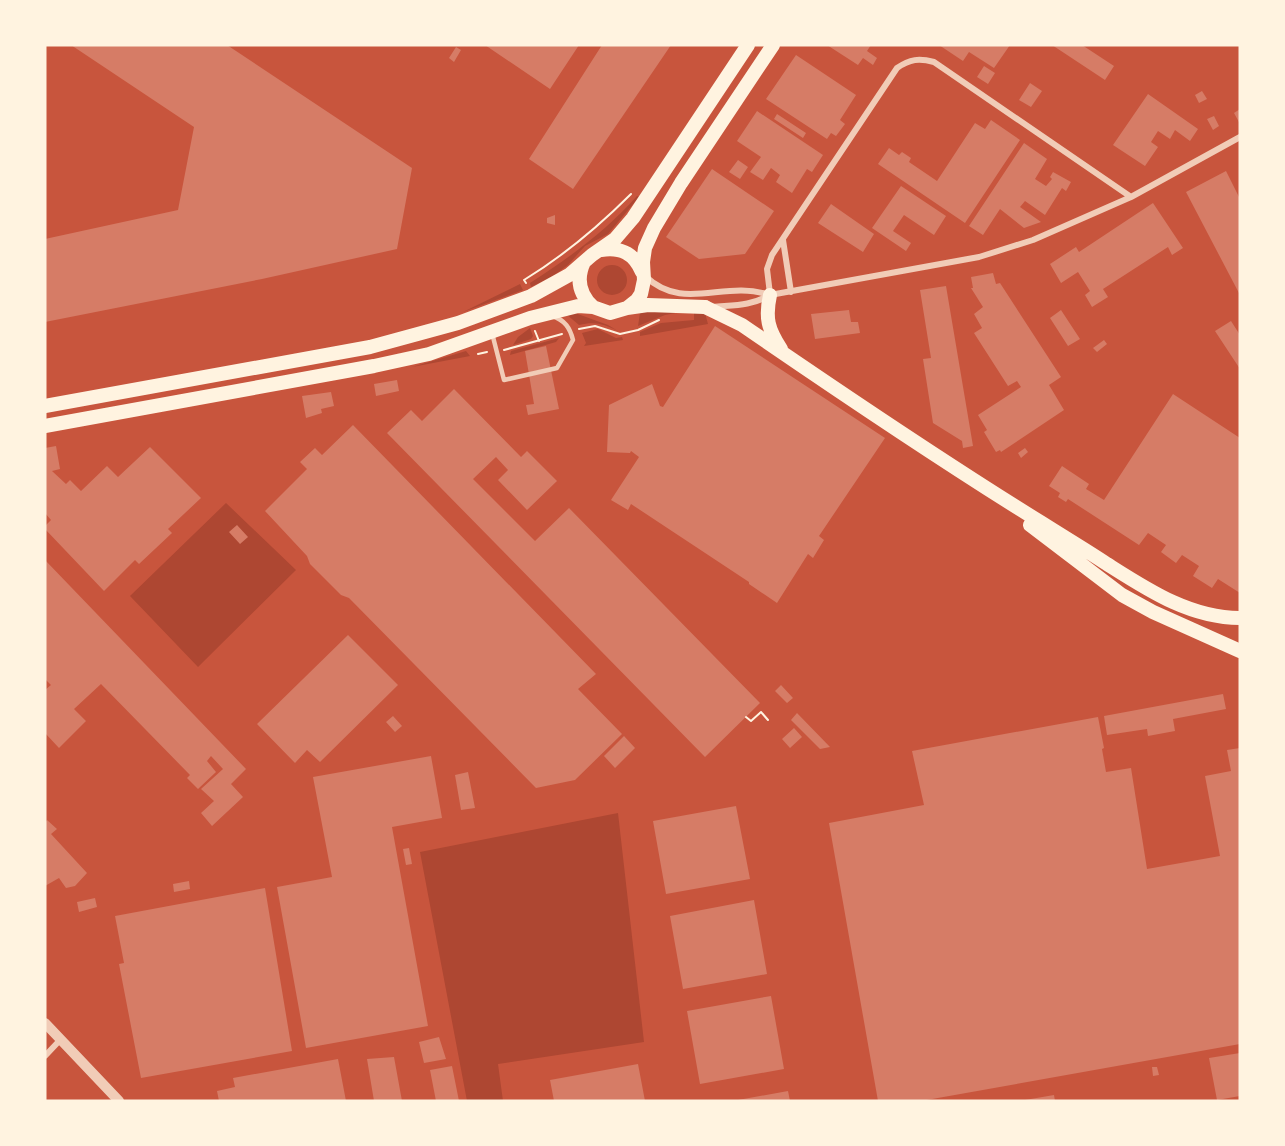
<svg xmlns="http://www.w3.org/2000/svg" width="1285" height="1146" font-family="'Golos Text',sans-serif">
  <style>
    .green { fill: #ae4732 }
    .building { fill: #d67c66 }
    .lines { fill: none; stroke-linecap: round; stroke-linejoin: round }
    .path { stroke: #fff3e0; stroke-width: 2 }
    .service { stroke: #f1ccb7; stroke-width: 4.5 }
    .minor { stroke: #f1ccb7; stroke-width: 6 }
    .tertiary { stroke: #f1ccb7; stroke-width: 10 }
    .primary { stroke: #fff3e0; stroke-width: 14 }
    .trunk { stroke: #fff3e0; stroke-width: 14 }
  </style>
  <rect width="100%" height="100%" fill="#c8553d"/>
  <path class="green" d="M637,196L639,197L608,234L585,246L568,265L553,276L531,287L530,283C569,258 606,231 637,196Z
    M597 280a15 15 0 1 1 30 0a15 15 0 1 1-30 0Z
    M520,284L523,290L463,312Z
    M647,311L681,312L665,315L638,326L640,313Z
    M575,313L608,325L618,331C604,324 595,321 579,325L566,314Z
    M694,313H705L708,324L640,336V332L661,323L694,320Z
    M530,328L533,336L531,339L513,345L518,337Z
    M598,329L616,338L622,337L623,340L584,346L586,343L582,333Z
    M559,338L556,342L510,355L511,351Z
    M466,351L470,356L412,367Z
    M226,503L296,570L198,667L130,596Z
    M618,813L644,1042L498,1064L503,1101H467L420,852Z"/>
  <path class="building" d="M71,45H227L412,168L397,249L262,279L45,322V239L178,210L194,127Z
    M485,45H579L550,89Z
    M602,45H671L573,189L529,159Z
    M827,45H871L867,51L877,58L873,65L863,58L858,65Z
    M939,45H1010L994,68L969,52L963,61Z
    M1052,45H1082L1114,66L1105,80Z
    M456,47L461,50L454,62L449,58Z
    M796,55L856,95L840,120L845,124L836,136L831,133L827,139L766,99Z
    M984,66L995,73L988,84L977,77Z
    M1030,83L1042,91L1031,107L1019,100Z
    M1202,91L1207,99L1199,103L1195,95Z
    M1148,94L1198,129L1190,141L1175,130L1170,139L1158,131L1151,142L1158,147L1145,166L1113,145Z
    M1240,109V124L1234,113Z
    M757,111L823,155L812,172L807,169L792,193L776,182L780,175L771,168L763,180L750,172L761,157L737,141Z
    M777,114L806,133L803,138L774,119Z
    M1214,116L1219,126L1213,130L1207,119Z
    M991,120L1020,140L965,223L878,164L889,148L899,155L902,152L911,158L909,162L937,181L975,123L985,129Z
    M1024,143L1047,159L1035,179L1046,186L1052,179L1050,177L1053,172L1071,182L1066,191L1062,188L1045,215L1025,201L1020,207L1041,222L1024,228L1000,209L983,235L969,226Z
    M738,160L748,167L740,179L729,172Z
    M712,169L774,211L745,254L699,259L666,237Z
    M1226,171L1240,199V295L1186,192Z
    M901,186L946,216L934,235L904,215L893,231L911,243L906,251L872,228Z
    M1153,203L1183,248L1172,255L1168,247L1103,289L1108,297L1092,307L1085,295L1090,291L1078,272L1061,283L1050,264L1076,247L1079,252Z
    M831,204L874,234L863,252L818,223Z
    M555,215V225L547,223V218Z
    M993,273L996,284L1000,283L1061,377L1049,385L1064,410L1001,452L1000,450L996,452L984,432L987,430L978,415L1021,387L1017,381L1008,386L974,333L982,328L974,314L983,307L971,288H973L971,277Z
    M946,286L973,446L963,448L962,441L933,423L923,359L931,358L920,290Z
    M849,310L851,322H858L860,333L815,339L811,314Z
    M1061,310L1080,339L1068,346L1050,318Z
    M1231,321L1240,335V369L1215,331Z
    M715,326L885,438L819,536L824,540L813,558L808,554L777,603L749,584V582L631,504L628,510L611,500L639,457L631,451L630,453L607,452L609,405L652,384L660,406L663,407Z
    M1104,340L1107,344L1097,352L1093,348Z
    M546,346L559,409L528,415L526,405L534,404L525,351Z
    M397,380L399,391L376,396L374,384Z
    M454,389L521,457L527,451L557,481L527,510L498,480L508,470L496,457L473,479L535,541L569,508L760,703L705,757L387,433L411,410L422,421Z
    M331,392L334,406L321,409L322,413L306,418L302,396Z
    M1173,394L1240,438V593L1218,579L1212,588L1193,576L1199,566L1182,555L1176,563L1161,552L1166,545L1148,533L1139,545L1068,499L1066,502L1058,497L1060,493L1049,486L1062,466L1089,484L1086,489L1104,500Z
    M353,425L596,674L578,689L622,734L575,780L536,788L349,598L341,595L310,564L307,556L265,511L307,469L300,462L315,448L322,455Z
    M56,446L60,469L52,471L66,484L70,480L81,491L107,466L118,477L150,447L201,498L168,529L172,533L139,564L135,560L104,591L45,529V526L51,520L45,513V448Z
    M1025,448L1028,452L1021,458L1018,453Z
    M237,525L248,537L240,544L229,532Z
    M45,560L246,769L231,784L243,797L212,826L201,813L214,801L201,789L223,769L211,756L207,761L216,772L198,789L187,778L190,775L101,684L74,709L86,721L59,748L45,733V690L51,685L45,679Z
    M348,635L398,685L320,762L307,750L295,763L257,724Z
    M781,685L793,698L787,703L775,691Z
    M1223,694L1226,709L1173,719L1175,731L1148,736L1147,729L1107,735L1104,716Z
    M797,713L830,747L820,749L791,720Z
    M393,716L402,726L395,732L386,722Z
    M1098,717L1104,748L1102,749L1106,772L1131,768L1147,869L1220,856L1205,776L1231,771L1227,750L1240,748V1044L921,1101H878L829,823L924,805L912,751Z
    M794,728L802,737L790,748L782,739Z
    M624,736L635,748L615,768L604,756Z
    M431,756L442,818L392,827L428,1026L306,1048L277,887L332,877L313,777Z
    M468,772L475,808L461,810L455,775Z
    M736,806L750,879L666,894L653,821Z
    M47,820L57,829L51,834L87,873L75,886L66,888L59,878L45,886V823Z
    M409,848L412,864L406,865L403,849Z
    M189,881L190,889L174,892L173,884Z
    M265,888L292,1051L141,1078L119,964L124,963L115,916Z
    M95,898L97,907L79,912L77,902Z
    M754,900L767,974L683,989L670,916Z
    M771,996L784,1069L700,1084L687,1011Z
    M439,1037L446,1059L424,1063L419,1042Z
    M1240,1053V1096L1217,1100L1209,1058Z
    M394,1057L402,1101H374L367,1059Z
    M338,1059L346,1101H219L217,1091L235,1087L233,1078Z
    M638,1064L645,1101H554L550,1080Z
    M452,1066L459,1101H436L430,1070Z
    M1152,1067H1157L1159,1075L1153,1076Z
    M788,1091L790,1101H738V1100Z
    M1054,1095L1055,1101H1025V1100Z"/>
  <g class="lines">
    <path class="path" d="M526,283L524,280C565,255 598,227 631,194
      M579,329L595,326L620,334L638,330L659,320
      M535,331L539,341
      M504,350L562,334
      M478,354L487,352
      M746,717L751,721L761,712L768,720"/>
    <path class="service" d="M492,333L504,380L557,368L573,340C570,328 565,320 552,316"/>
    <path class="minor" d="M783,240L791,292
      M645,276C684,313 724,279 769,295
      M770,294L767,269L772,255L897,68C910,59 919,58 934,62L1131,197
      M713,307C733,305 751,306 770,295L979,257L1033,240L1131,197L1240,137
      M45,1056L61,1039"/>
    <path class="tertiary" d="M45,1023L119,1101"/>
    <path class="primary" d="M601,250C621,247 634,253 642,272
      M584,262C576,279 579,294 593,307
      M627,308L648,305L705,307
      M45,406L370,347L458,323L531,296L569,275L592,255L615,239L633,218L748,45
      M45,426L374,366L429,354L530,318L578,306L593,307L610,313L627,308L637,300L641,294L644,280L643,262L645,248L654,228L681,183L773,45"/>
    <path class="trunk" d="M770,295C765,318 768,329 781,349
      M705,307L742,325C841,393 940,460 1042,523C1064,537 1086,550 1107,564C1148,590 1190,618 1240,618
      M1030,525L1122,595L1153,612L1240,651"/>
  </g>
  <rect width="1285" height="1146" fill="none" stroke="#fff3e0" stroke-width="93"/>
</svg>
